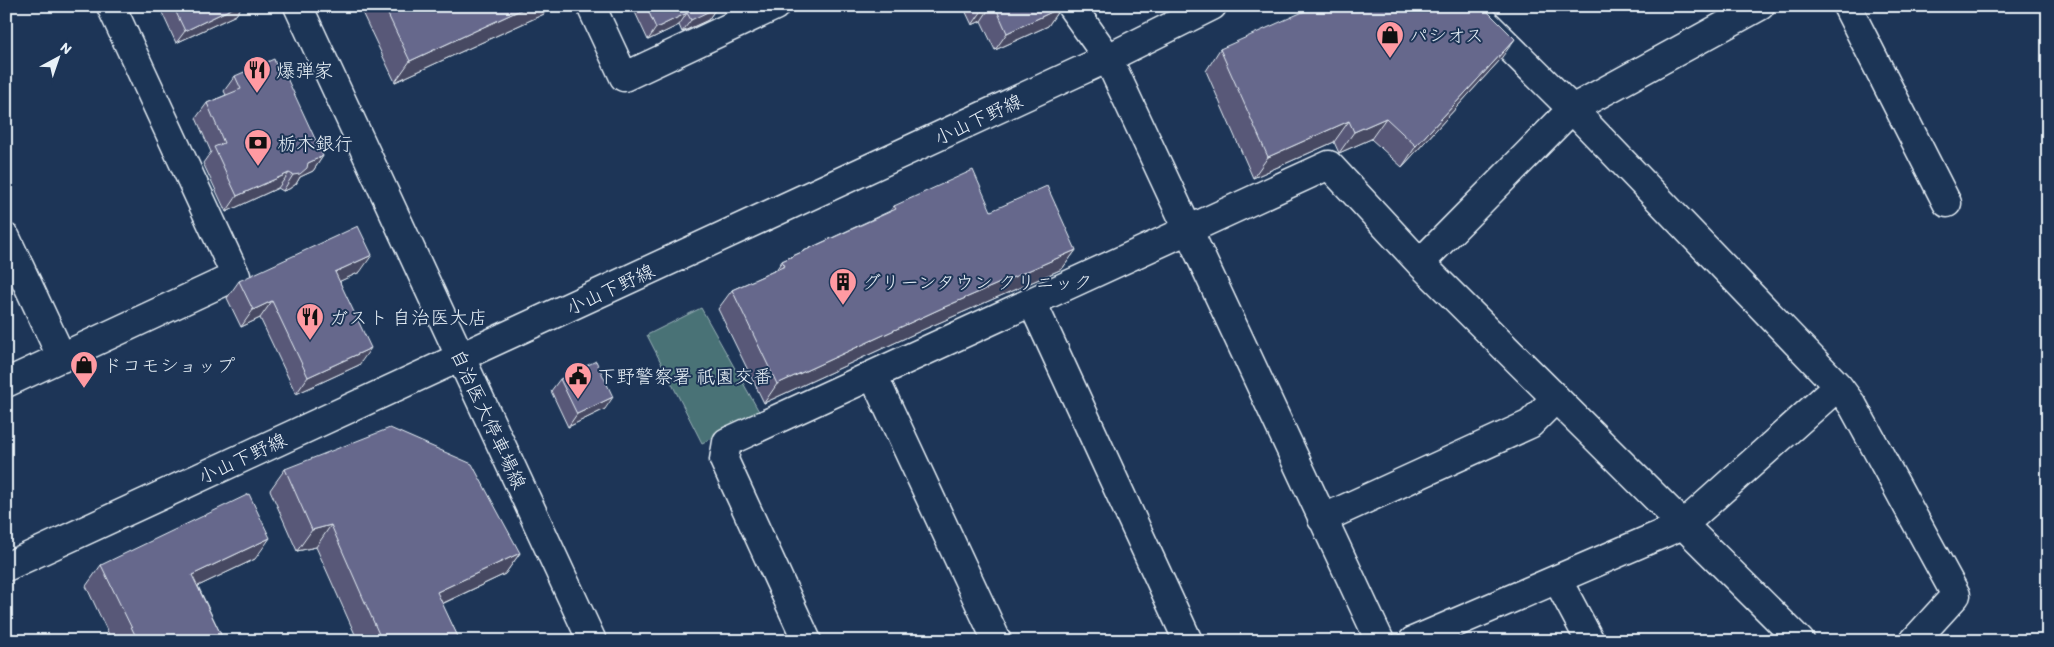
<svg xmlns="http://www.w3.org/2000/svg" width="2054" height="647" font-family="Itim,'Klee One',sans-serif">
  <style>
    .green { fill: #4a7276; stroke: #99b2b7 }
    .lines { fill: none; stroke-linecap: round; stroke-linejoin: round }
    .street-casing { stroke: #e8f1f8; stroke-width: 31 }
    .secondary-casing { stroke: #e8f1f8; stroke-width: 31 }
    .street { stroke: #1d3557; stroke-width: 28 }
    .secondary { stroke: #1d3557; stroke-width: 28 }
    .wall { fill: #585978; stroke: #e8f1f8 }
    .shaded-wall { fill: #474862; stroke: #e8f1f8 }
    .building { fill: #66678c; stroke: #e8f1f8 }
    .labels { text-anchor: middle; stroke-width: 4; stroke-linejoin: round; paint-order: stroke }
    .poi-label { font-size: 19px; fill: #e8f1f8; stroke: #1d3557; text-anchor: start }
    .street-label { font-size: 19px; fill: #e8f1f8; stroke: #1d3557 }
  </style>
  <rect width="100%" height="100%" fill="#1d3557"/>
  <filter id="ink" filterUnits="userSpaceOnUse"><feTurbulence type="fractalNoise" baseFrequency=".02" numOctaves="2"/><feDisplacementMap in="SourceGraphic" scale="10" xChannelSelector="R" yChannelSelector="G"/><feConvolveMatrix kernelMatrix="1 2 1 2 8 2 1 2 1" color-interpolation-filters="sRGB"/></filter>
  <g filter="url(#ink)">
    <path class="green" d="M701,308L761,415L702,443L647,335Z"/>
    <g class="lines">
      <defs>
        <path id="street" d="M591,6L624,77L775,6
          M1071,6L1108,58L1380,641
          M1468,6L1572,109L1838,386L1853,406L1956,595L1914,641
          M1847,6L1947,203
          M6,238L62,358
          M1420,263L1572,109L1760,6
          M1032,302L1188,641
          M873,375L997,641
          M6,383L236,276L111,6
          M1322,519L1530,424L1556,398
          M1557,579L1590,641
          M807,641L724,460L727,442L1329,165L1420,263L1800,641
          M1413,641L1683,525L1838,386"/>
        <path id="secondary" d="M298,6L592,641
          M6,567L1108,58L1212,6"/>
      </defs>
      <use href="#street" class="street-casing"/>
      <use href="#secondary" class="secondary-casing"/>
      <use href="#street" class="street"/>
      <use href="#secondary" class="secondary"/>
    </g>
    <path class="wall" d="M159,6H242L236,15L176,43Z
      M359,6H549L544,14L395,82Z
      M636,6H723L715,10L708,20L682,32L679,25L648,40L634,10Z
      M963,6H1059L1060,8L1048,26L995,50L981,21L972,25Z
      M1220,49L1500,60L1402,167L1371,139L1339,153L1334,142L1253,178L1206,71Z
      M235,76L323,156L313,171L300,177L296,184L289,189L283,191L278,188L226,212L203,163L211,152L196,118L207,103L226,95L224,91Z
      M894,206L991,211L1076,250L1062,269L927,328L764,403L718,309L732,290L776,270L782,261L890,211Z
      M360,272L340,281L359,365L296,394L260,318L241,327L227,298L239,281Z
      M560,379L605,409L568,427L551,391Z
      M285,469L520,553L505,574L442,604L460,641H358L316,547L297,551L270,490Z
      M255,559L198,586L224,641H112L86,586L101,565Z"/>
    <path class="shaded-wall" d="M237,6H242L236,15L176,43L185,31Z
      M529,6H549L544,14L395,82L410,61Z
      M711,6H723L715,10L708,20L682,32L691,20Z
      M987,6H991L981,21L972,25L984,8Z
      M1060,8L1048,26L995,50L1007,33Z
      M687,13L679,25L648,40L656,28Z
      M1515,39L1500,60L1402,167L1416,146Z
      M1386,118L1371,139L1339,153L1354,132Z
      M1349,121L1334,142L1253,178L1268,157Z
      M323,156L313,171L300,177L296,184L289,189L283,191L293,175L308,163Z
      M289,173L278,188L226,212L237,196Z
      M1076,250L1062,269L927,328L764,403L777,384L940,309Z
      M372,255L360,272L323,289L335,272Z
      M272,301L260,318L241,327L253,310Z
      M371,348L359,365L296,394L308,377Z
      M613,397L605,409L568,427L577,414Z
      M331,525L316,547L297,551L312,530Z
      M270,538L255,559L177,596L192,575Z
      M520,553L505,574L422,613L437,592Z"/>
    <path class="building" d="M173,6H237L185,31Z
      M384,6H529L410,61Z
      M646,6H715L716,8L691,20L687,13L656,28Z
      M995,6H1059L1060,8L1007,33Z
      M1316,6H1482L1515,39L1416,146L1386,118L1354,132L1349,121L1268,157L1220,49Z
      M274,59L276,65L280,63L323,156L308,163L307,168L300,174L293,175L289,173L237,196L214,147L224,143L207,103L241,89L235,76Z
      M973,170L991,211L1047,186L1076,250L940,309L777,384L732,290L785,266L782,261L896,209L894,206Z
      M358,226L372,255L335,272L371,348L308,377L272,301L253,310L239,281Z
      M596,361L613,397L577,414L560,379Z
      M390,428L472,464L520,553L437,592L460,641H382L331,525L312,530L285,469Z
      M249,494L270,538L192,575L224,641H138L101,565Z"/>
  </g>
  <defs>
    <symbol id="shop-pin" viewBox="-11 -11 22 30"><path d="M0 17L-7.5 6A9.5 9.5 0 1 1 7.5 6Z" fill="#ff9aa2" stroke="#1d3557"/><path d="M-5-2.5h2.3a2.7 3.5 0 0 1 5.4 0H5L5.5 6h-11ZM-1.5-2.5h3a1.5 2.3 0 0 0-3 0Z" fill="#111"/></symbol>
    <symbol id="restaurant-pin" viewBox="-11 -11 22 30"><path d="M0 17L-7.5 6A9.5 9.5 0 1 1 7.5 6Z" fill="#ff9aa2" stroke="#1d3557"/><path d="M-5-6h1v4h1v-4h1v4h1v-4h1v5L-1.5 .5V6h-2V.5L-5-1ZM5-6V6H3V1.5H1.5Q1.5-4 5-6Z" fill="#111"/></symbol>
    <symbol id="bank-pin" viewBox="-11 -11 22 30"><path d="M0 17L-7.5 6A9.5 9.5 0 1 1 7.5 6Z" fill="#ff9aa2" stroke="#1d3557"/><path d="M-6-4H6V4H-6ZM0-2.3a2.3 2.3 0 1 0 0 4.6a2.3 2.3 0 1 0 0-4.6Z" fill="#111"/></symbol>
    <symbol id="building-pin" viewBox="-11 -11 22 30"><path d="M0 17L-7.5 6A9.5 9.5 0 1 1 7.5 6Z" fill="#ff9aa2" stroke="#1d3557"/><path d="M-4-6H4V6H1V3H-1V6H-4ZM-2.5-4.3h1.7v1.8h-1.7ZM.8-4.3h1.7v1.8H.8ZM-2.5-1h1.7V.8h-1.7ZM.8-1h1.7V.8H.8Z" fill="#111"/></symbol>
    <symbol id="civic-pin" viewBox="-11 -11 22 30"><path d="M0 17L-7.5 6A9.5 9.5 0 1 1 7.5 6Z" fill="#ff9aa2" stroke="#1d3557"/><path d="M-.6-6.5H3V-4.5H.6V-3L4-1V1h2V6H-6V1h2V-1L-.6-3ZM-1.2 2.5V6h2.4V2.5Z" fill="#111"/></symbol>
  </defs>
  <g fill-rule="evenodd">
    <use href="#shop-pin" x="1374" y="19" width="32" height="43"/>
    <use href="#restaurant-pin" x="241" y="54" width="32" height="43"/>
    <use href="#bank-pin" x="242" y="127" width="32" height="43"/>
    <use href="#building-pin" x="827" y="266" width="32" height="43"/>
    <use href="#restaurant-pin" x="294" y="301" width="32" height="43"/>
    <use href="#shop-pin" x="68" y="349" width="32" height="43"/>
    <use href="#civic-pin" x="562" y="360" width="32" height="43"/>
  </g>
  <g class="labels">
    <g class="poi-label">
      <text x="1409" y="42">パシオス</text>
      <text x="276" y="77">爆弾家</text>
      <text x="277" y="150">栃木銀行</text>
      <text x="862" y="289">グリーンタウン クリニック</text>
      <text x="329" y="324">ガスト 自治医大店</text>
      <text x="103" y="372">ドコモショップ</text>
      <text x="597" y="383">下野警察署 祇園交番</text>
    </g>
    <g class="street-label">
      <text transform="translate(978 119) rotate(-25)" y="7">小山下野線</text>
      <text transform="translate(610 289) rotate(-25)" y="7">小山下野線</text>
      <text transform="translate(489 419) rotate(65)" y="7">自治医大停車場線</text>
      <text transform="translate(242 458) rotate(-25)" y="7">小山下野線</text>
    </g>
  </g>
  <rect width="2054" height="647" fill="none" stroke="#1d3557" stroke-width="25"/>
  <rect x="12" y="12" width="2029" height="622" fill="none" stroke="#e8f1f8" stroke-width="2" filter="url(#ink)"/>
  <g transform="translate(58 58) rotate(40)" stroke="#1d3557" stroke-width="4" paint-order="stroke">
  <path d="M0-4L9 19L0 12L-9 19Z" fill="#e8f1f8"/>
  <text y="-8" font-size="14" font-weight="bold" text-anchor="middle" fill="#e8f1f8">N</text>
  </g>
</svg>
